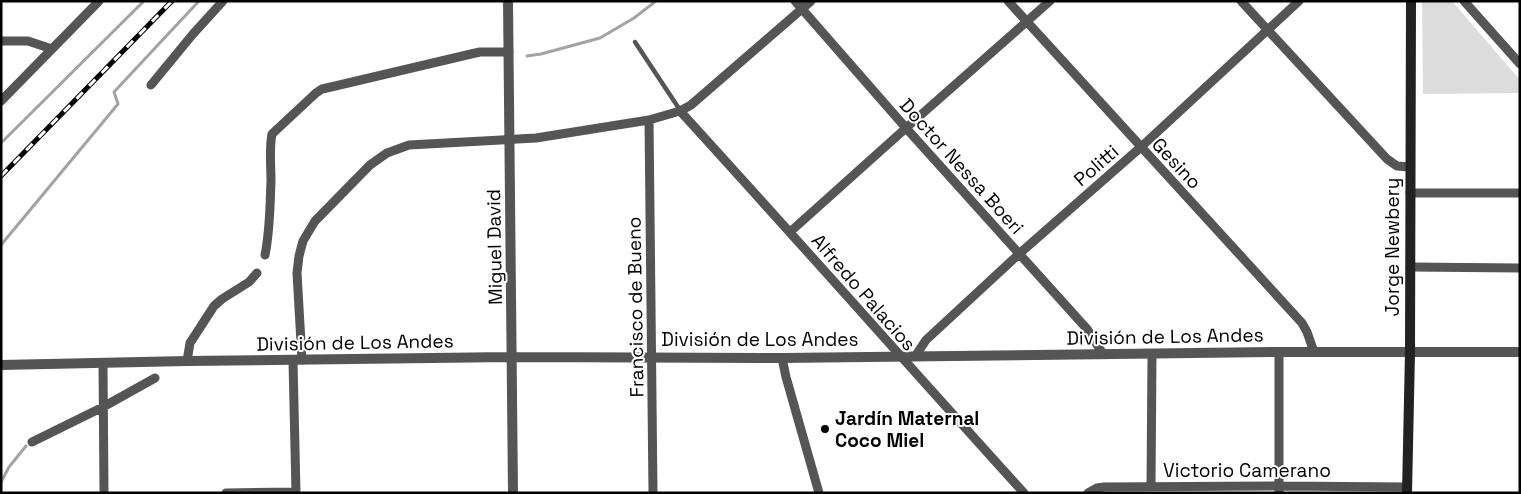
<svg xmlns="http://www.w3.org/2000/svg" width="1521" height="494" font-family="'Space Grotesk',sans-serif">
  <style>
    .green { fill: #dcdcdc }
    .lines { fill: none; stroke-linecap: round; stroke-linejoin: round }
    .stream { stroke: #a3a3a3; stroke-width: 3 }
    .service { stroke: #555; stroke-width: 4.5 }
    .minor { stroke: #555; stroke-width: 9 }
    .tertiary { stroke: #555; stroke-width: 10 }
    .secondary { stroke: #222; stroke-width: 10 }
    .rail-casing { stroke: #000; stroke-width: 5 }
    .rail { stroke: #fff; stroke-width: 3; stroke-dasharray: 9; stroke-linecap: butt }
    .poi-dot { fill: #000; stroke: #fff; stroke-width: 2 }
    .labels { text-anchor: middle; stroke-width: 4; stroke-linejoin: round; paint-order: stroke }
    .street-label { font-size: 19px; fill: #000; stroke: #fff }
    .poi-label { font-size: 19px; font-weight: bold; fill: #000; stroke: #fff; text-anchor: start }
  </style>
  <rect width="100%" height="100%" fill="#fff"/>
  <path class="green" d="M1422,1H1452L1520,80V93L1423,94Z"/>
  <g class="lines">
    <path class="stream" d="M527,56L541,54L600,38L634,18L656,1
      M1,143L144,1
      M1,245L118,104L114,92L199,1
      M1,482L9,467L26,446"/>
    <path class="service" d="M635,42L680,110"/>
    <path class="minor" d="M795,1L906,128L1087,329L1103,354
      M1008,1L1302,323L1307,332L1314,352
      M1241,1L1387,159L1397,166L1410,167
      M1464,1L1520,64
      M1,41H28L52,49
      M151,85L193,34L223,1
      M1,101L99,1
      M680,111C796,238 909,366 1024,493
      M649,120L653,493
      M1410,193H1520
      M790,232L906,128L1050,1
      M265,255C270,231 270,205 271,181C271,165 269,149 272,134L316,93L322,89L331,87L471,54L480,52H509
      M1410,267L1520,268
      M916,355L926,340L1019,254L1141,147L1299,1
      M782,358L786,377L819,493
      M302,360L297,273L299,256L303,241L315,221L370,165L387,153L409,145L536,138L649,120L680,111L691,105L811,1
      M187,361L190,343L214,306L222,299L249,282L257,273
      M293,361L296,493
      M103,364L104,493
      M32,442L103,407L155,378
      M1151,486L1152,354
      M226,493L296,492
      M1088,493L1097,488L1104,487L1279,486L1407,487
      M1279,493V352"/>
    <path class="tertiary" d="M508,1L513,493
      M1,365L187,361L513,357L782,358L1279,352H1520"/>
    <path class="secondary" d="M1407,493L1410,352L1411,1"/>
    <defs>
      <path id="rail" d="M1,176L172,1"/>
    </defs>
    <use href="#rail" class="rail-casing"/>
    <use href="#rail" class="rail"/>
  </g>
  <circle class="poi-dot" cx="825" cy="429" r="5"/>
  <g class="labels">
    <g class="street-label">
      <text transform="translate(1177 163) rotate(47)" y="7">Gesino</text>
      <text transform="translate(1096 165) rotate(-41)" y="7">Politti</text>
      <text transform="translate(962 166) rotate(48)" y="7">Doctor Nessa Boeri</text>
      <text transform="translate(494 247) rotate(-91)" y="7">Miguel David</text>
      <text transform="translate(1392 247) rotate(-90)" y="7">Jorge Newbery</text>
      <text transform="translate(864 292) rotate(49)" y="7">Alfredo Palacios</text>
      <text transform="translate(635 307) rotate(-91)" y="7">Francisco de Bueno</text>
      <text transform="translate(1165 336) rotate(-1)" y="7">División de Los Andes</text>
      <text x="760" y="346">División de Los Andes</text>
      <text transform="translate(355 342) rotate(-1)" y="7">División de Los Andes</text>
      <text x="1247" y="477">Victorio Camerano</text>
    </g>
    <g class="poi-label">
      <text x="835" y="425">Jardín Maternal<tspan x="835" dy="22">Coco Miel</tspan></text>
    </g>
  </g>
  <rect width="1521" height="494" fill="none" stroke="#000000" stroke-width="5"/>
</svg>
